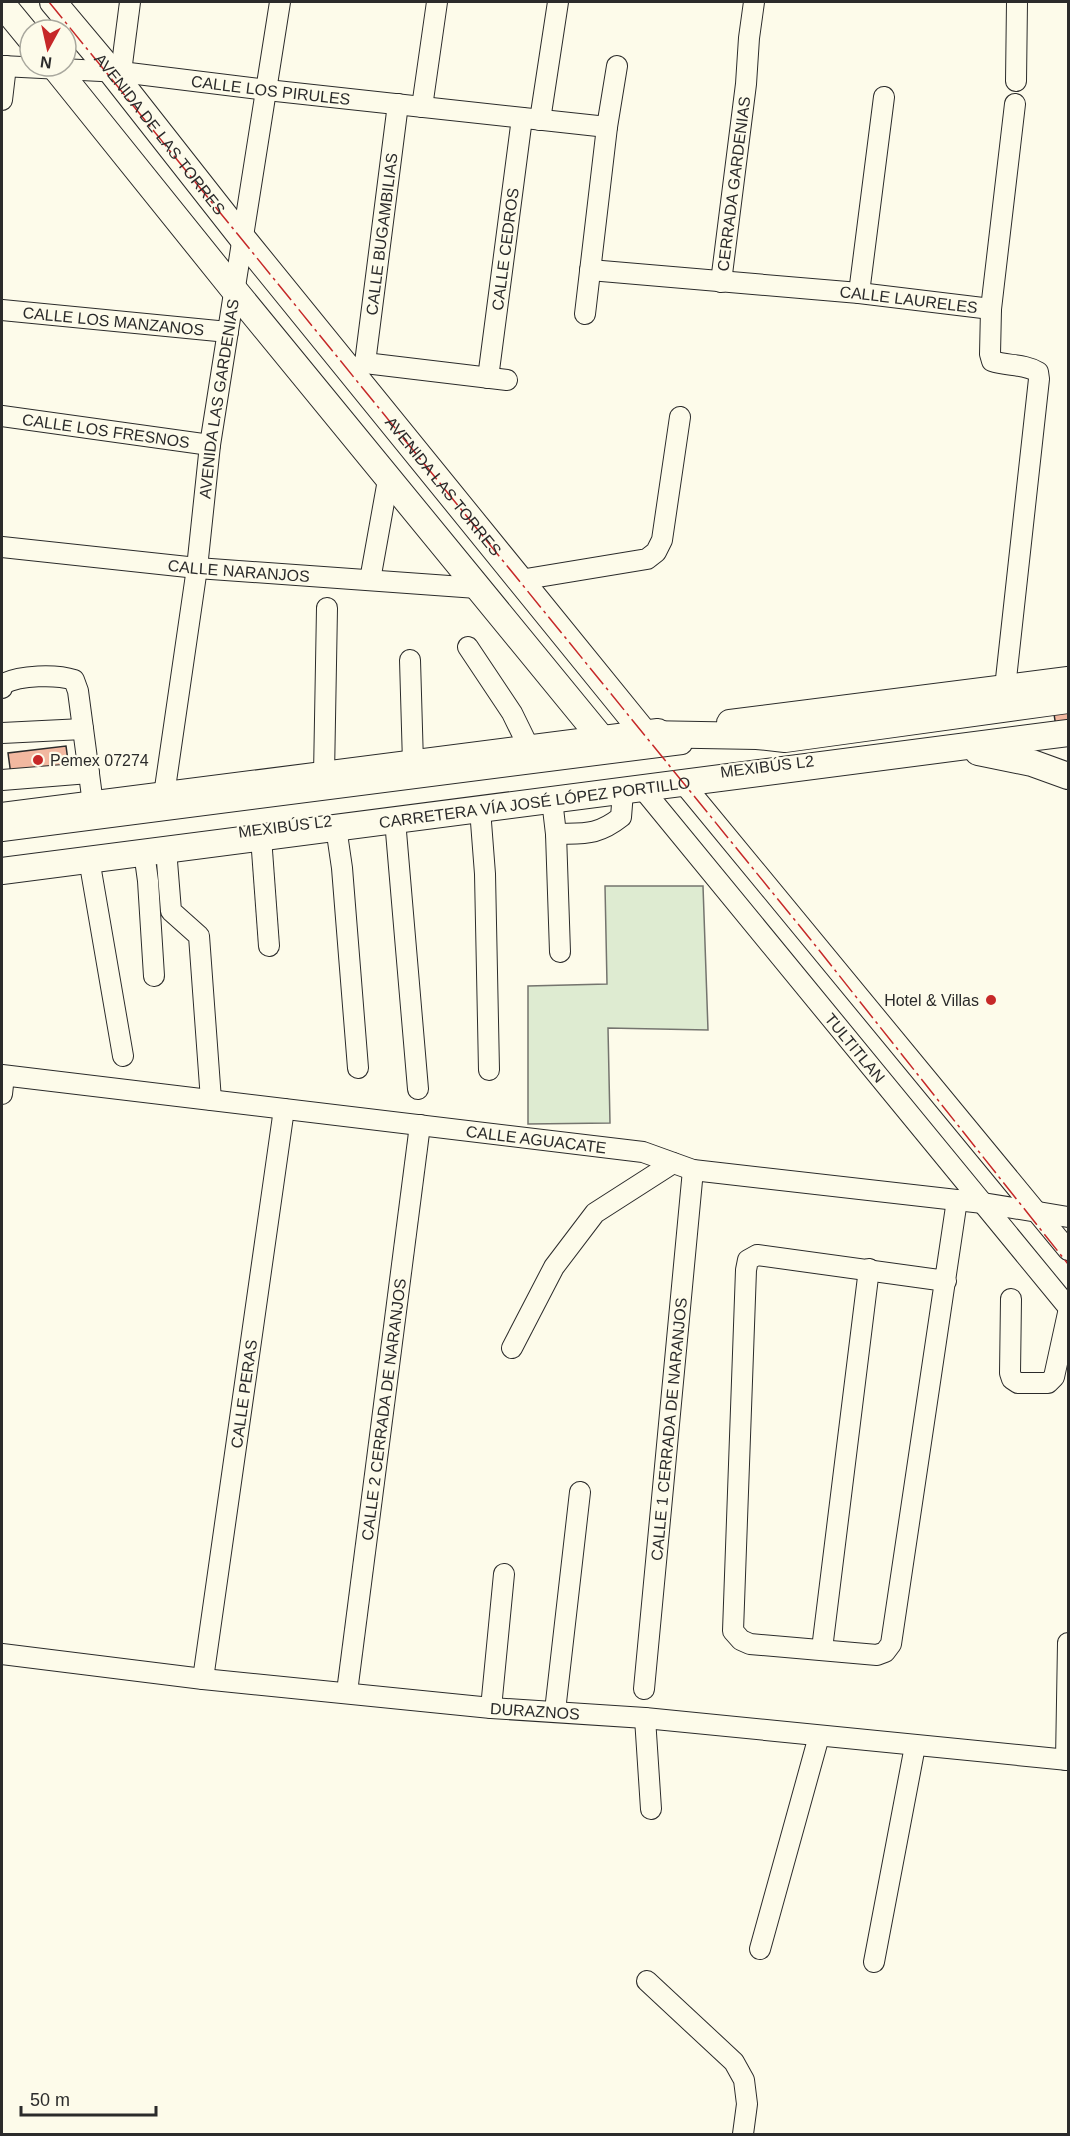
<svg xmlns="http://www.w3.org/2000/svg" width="1070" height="2136" font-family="Arial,sans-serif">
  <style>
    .green { fill: #deebd1; stroke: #74746e; stroke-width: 1.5 }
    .building { fill: #f2b8a0; stroke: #2b2b2b; stroke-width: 1.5 }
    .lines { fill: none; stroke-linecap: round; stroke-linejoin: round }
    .minor-casing { stroke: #2b2b2b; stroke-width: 22 }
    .major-casing { stroke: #2b2b2b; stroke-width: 28 }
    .minor { stroke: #fdfbea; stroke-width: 20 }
    .major { stroke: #fdfbea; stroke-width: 26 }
    .power { stroke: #c62828; stroke-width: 1.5; stroke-dasharray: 21 4.5 3 4.5; stroke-linecap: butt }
    .poi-dot { fill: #c62828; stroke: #fdfbea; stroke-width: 2 }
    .labels { text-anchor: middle; stroke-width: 4.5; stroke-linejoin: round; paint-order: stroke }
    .street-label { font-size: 16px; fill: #2b2b2b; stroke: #fdfbea }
    .poi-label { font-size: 16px; fill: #2b2b2b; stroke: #fdfbea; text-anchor: start }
  </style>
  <rect width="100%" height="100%" fill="#fdfbea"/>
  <path class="green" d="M605,886H703L708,1030L608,1028L610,1123L528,1124V986L607,984Z"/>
  <path class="building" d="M1068,699V725L1056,727L1052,701Z
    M66,746L69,768L11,775L8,753Z"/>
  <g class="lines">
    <defs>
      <g id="minor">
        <path id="s1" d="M2,66L121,72L267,90L607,127"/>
        <path d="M121,72L130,2"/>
        <path d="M1016,81L1017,2"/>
        <path d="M2,100L6,66"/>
        <path d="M422,107L437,2"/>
        <path d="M540,120L558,2"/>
        <path id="s2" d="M590,270L859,293L991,309"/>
        <path id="s3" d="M721,282L746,84L749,38L754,2"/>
        <path d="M859,293L884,97"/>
        <path id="s4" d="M2,310L228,332"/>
        <path d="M585,314L607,127L617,66"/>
        <path id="s5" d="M365,363L398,104"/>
        <path d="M353,370L365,363L507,380"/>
        <path id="s6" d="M488,378L522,118"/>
        <path id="s7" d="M2,416L210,445"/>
        <path id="s8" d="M2,547L197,568L477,588"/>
        <path d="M370,580L388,480"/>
        <path d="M520,580L647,559L656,552L662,540L680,417"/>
        <path d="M468,647L512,713L535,760"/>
        <path d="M410,660L413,763"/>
        <path d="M2,688L3,684C20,675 56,674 74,680L78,691L93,804"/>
        <path d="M1005,688L1039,379L1038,372C1025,364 1007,366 992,361L990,354L991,309L1015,104"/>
        <path d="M2,733L83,729"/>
        <path d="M324,775L327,608"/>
        <path d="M2,780L89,773"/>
        <path d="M683,783L1068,1250"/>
        <path id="s9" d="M642,788L1068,1307"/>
        <path id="s10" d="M164,795L197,568L210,445L280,2"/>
        <path d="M552,800L556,834L560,952"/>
        <path d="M480,809L485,874L489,1070"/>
        <path d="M395,820L418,1089"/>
        <path d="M336,827L342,868L358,1068"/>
        <path d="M2,831L682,744"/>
        <path d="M556,834C584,833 597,836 621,817L623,792"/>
        <path d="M261,837L269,946"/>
        <path d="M166,849L171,911L199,936L211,1100"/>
        <path d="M144,852L148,881L154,976"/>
        <path d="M89,859L123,1056"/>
        <path id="s11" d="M2,1075L643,1152L693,1170L983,1203L1068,1217"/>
        <path d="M2,1094L4,1076"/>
        <path d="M946,1281L757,1255L748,1260L746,1270L733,1631L741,1640L750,1644L877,1655L885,1652L891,1644L957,1200"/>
        <path d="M1011,1299L1010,1373L1012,1379L1018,1383H1048L1054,1377L1068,1313"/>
        <path d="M512,1348L554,1267L595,1213L673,1163"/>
        <path d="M822,1649L869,1269"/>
        <path id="s12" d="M2,1654L203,1679L491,1708L645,1718L1068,1760"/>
        <path id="s13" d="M203,1679L284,1109"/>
        <path id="s14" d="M644,1689L693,1170"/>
        <path id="s15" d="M347,1692L420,1125"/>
        <path d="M491,1708L504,1574"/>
        <path d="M555,1711L580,1492"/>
        <path d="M645,1718L651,1809"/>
        <path d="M1066,1760L1068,1643"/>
        <path d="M760,1949L819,1736"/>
        <path d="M874,1962L915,1746"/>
        <path d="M647,1981L734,2062L744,2080L747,2104L743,2134"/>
      </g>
      <g id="major">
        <path id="s16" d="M53,2L111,71L243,239L645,734L757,736L785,739L1068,700"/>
        <path d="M2,4L30,38"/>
        <path d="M54,66L235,291L602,739"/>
        <path d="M730,723L1068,680"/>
        <path d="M978,752L1032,763L1068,776"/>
        <path d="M2,816L658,732"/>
        <path id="s17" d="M2,871L1068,733"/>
      </g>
    </defs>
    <use href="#minor" class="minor-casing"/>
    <use href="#major" class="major-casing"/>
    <use href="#minor" class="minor"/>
    <use href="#major" class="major"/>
    <path class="power" d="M49,2L811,940L1068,1264"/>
  </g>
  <g class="poi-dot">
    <circle cx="38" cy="760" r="6"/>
    <circle cx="991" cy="1000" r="6"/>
  </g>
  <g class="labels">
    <g class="street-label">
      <text dy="6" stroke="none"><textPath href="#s1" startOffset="270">CALLE LOS PIRULES</textPath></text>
      <text dy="6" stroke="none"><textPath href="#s16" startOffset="170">AVENIDA DE LAS TORRES</textPath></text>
      <text dy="6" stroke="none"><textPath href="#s3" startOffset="99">CERRADA GARDENIAS</textPath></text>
      <text dy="6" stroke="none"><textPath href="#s5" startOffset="130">CALLE BUGAMBILIAS</textPath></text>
      <text dy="6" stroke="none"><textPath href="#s6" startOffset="130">CALLE CEDROS</textPath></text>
      <text dy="6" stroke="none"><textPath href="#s2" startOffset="320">CALLE LAURELES</textPath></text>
      <text dy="6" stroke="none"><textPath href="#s4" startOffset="112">CALLE LOS MANZANOS</textPath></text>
      <text dy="6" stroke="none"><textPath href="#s10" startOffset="400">AVENIDA LAS GARDENIAS</textPath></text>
      <text dy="6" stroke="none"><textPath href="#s7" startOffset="105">CALLE LOS FRESNOS</textPath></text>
      <text dy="6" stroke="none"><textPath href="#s16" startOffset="622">AVENIDA LAS TORRES</textPath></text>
      <text dy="6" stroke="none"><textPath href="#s8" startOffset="238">CALLE NARANJOS</textPath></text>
      <text transform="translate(767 766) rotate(-7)" y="6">MEXIBÚS L2</text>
      <text dy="6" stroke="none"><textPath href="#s17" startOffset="537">CARRETERA VÍA JOSÉ LÓPEZ PORTILLO</textPath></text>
      <text transform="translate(285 826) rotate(-7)" y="6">MEXIBÚS L2</text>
      <text dy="6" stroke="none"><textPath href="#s9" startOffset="336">TULTITLAN</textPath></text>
      <text dy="6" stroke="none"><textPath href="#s11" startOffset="538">CALLE AGUACATE</textPath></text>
      <text dy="6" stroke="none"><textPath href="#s13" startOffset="288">CALLE PERAS</textPath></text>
      <text dy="6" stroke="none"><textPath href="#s15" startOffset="285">CALLE 2 CERRADA DE NARANJOS</textPath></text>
      <text dy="6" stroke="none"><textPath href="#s14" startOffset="261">CALLE 1 CERRADA DE NARANJOS</textPath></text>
      <text dy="6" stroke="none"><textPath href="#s12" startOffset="536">DURAZNOS</textPath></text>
    </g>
    <g class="poi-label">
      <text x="50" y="766">Pemex 07274</text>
      <text x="979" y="1006" text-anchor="end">Hotel &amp; Villas</text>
    </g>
  </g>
  <rect width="1070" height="2136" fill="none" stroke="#2b2b2b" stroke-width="6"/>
  <g transform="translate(48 48) rotate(188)"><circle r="28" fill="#fdfbea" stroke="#a9a89e" stroke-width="1.5"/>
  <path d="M0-4.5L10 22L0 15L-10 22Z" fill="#c62828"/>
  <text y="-9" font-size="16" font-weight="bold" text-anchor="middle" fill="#2b2b2b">N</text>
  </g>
  <path d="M21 2106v9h135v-9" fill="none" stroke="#2b2b2b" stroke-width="3"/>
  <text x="30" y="2106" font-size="18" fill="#2b2b2b" stroke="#fdfbea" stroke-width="4.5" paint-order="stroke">50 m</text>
</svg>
